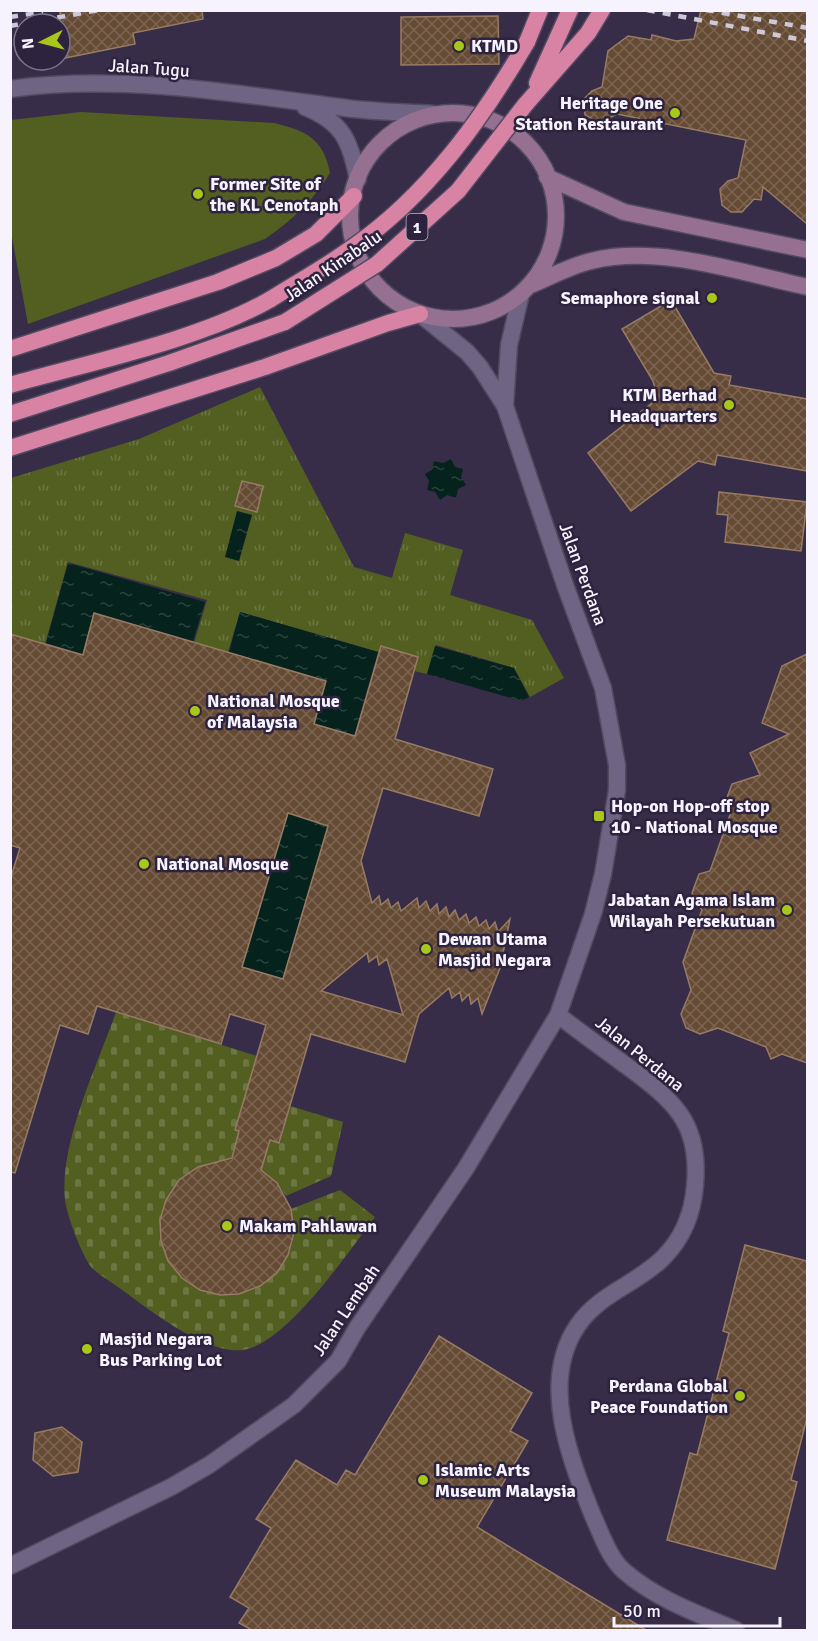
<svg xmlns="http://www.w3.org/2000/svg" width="818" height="1641" font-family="Signika,sans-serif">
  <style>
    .grass { fill: #525f21 }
    .cemetery { fill: url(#cemetery-stones) }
    .park { fill: url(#park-tufts) }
    .water { fill: url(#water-ripples) }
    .building { fill: url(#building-cross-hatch); stroke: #987b63; stroke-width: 1.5; fill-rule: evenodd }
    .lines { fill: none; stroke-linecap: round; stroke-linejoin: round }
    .minor-casing { stroke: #524a60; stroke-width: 19 }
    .secondary-casing { stroke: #524a60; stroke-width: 19 }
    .trunk-casing { stroke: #524a60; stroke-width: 19 }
    .minor { stroke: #6f6484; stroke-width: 16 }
    .secondary { stroke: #967090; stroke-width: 16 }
    .trunk { stroke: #d883a4; stroke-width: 16 }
    .rail { stroke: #cec9d8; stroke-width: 4.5; stroke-dasharray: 8 8; stroke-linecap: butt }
    .trunk-bridge-casing { stroke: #524a60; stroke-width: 19; stroke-linecap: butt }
    .trunk-bridge { stroke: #d883a4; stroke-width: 16 }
    .poi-dot { fill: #a9c71a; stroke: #2d233e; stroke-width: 2 }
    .labels { text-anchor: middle; stroke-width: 5; stroke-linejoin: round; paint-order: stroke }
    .shield { fill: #2d233e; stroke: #bab5c4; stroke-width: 1.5 }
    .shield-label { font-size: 16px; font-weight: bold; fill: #f6f3fe }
    .poi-label { font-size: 18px; font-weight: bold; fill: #f6f3fe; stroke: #2d233e; text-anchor: start }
    .street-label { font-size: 18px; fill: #f6f3fe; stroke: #2d233e }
  </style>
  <defs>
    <pattern id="cemetery-stones" width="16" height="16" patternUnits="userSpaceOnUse" patternTransform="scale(1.5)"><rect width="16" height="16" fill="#525f21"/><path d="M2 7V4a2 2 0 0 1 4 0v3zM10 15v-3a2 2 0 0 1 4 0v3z" fill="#6c7642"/></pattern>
    <pattern id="park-tufts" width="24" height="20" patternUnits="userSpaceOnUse" patternTransform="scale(1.5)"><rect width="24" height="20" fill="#525f21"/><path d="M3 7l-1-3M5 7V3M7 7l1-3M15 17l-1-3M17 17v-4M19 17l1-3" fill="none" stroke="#6c7642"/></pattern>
    <pattern id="water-ripples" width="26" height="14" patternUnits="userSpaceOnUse" patternTransform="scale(1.5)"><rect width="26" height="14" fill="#05221d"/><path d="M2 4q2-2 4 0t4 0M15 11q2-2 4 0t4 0" fill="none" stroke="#2a433f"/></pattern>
    <pattern id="building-cross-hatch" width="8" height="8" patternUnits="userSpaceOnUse" patternTransform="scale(1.5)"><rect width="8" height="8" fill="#654a34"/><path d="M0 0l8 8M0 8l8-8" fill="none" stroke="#7c6552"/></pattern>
  </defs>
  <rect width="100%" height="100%" fill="#372d49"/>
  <path class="grass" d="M81,112L274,123C306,131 323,138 330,173C314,200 291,221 265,239L28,324L11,232V120Z"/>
  <path class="cemetery" d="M116,1012L257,1056L235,1130L239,1131L231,1161L198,1167L179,1180L168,1261C177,1273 185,1282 199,1289C240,1309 291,1277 294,1232C294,1225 292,1217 291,1209L340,1190L375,1217C347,1254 293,1333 251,1348C214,1362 147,1308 118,1287C110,1281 99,1275 92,1268C82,1256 67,1216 65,1200C59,1144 97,1066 116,1012Z
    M290,1106L343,1122L331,1176L286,1196L277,1183L261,1170L270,1140L280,1143Z"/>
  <path class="park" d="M260,387L354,567L392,578L405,533L463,550L450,595L532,620L564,678L530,697L514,668L436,645L427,674L414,671L418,657L381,646L379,652L240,612L228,652L194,643L207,600L68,562L45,644L11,634V478L139,439Z"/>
  <path class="water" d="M451,459L455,467L463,469L461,477L466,485L458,489L456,498L447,495L440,500L435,492L427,490L429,481L425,474L432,470L434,461L443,463Z
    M237,511L252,515L239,561L225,557Z
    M68,563L205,602L193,641L94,613L82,654L46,643Z
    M240,612L378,652L354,736L314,724L326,681L229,652Z
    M435,646L514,668L529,697L521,701L427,674Z
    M288,813L328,826L282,979L242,967Z"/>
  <path class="building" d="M60,10H202L203,19L133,33L135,44L60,59Z
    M701,10H807V224L763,187L761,200L754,199L742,212H731L722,205L720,189L728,181L738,178L746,140L617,114L600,123L585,115L584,99L592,91L602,87L608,51L628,36L651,40L652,35L676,41L694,39Z
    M498,16L499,64L401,65V17Z
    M671,300L714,373L731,376L729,385L807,399V471L717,455L715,465L698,461L631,511L588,453L652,403L655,388L653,381L622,329Z
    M242,481L263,486L257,512L235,506Z
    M719,492L807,502L801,551L725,542L728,515L717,514Z
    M94,613L326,681L314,724L355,736L381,646L418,657L395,739L493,769L479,816L383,788L361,861L372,903L379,896L381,905L388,899L391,908L398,902L401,911L417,898L419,908L426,901L430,911L437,904L439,914L446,907L449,917L455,910L459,920L466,914L469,923L476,917L479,926L486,920L489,929L495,922L498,932L510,919L500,968L482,1014L478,998L471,1004L469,994L462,1001L460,992L452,998L449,988L419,1014L405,1062L311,1034L279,1143L270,1140L261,1170L277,1183L291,1209L294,1233L288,1255L277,1273L260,1286L239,1294L220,1295L200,1290L182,1278L168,1261L161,1241L160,1220L166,1200L179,1180L198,1167L232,1158L239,1131L235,1130L266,1025L230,1014L221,1044L97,1006L88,1034L60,1025L15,1173L10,1172V880L20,848L10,845V634L83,655ZM288,813L328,826L283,979L242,967ZM367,953L369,962L377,956L379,965L387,959L403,1015L321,991Z
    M807,654V1063L782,1054L771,1059L766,1047L718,1028L700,1034L686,1028L681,1014L691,990L683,962L702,910L692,893L699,874L710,871L731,812L725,803L732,784L760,775L750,753L789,734L762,723L782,666Z
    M745,1245L807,1261V1418L791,1480L797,1482L775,1569L667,1540L690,1453L697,1455L729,1333L723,1331Z
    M439,1336L532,1393L510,1431L528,1441L477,1527L646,1630H252L239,1623L249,1608L230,1597L271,1528L256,1519L296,1460L337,1485L346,1470L355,1475Z
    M62,1427L82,1442L78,1472L53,1476L33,1460L35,1433Z"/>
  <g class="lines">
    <defs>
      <path id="minor" d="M10,89C117,74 233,93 339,107C370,112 403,112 434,114
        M305,107C344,123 349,140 358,179
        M505,406L509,345L521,294
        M558,1015C580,1032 602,1048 624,1064C671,1099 701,1120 695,1185C693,1212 683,1238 663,1258C637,1284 600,1293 578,1325C539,1381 570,1459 593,1516C601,1533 609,1558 624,1571C656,1599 698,1614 736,1630
        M10,1566L171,1487L209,1465L294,1405L338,1361L357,1328L466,1168L558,1015L593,914L603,874L617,790V765L603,688L565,585L505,406L480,367L467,352L420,314"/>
      <path id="secondary" d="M350 216a103 103 0 1 1 206 0a103 103 0 1 1-206 0Z
        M547,177L624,212L808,250
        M531,285C550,277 570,266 591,261C659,244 741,273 808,287"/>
      <path id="trunk" d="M527,42L540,10
        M537,83L570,10
        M525,105L588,33L602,10
        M10,349L218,282L276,258L316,234L354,196
        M10,385C91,362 200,340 271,299
        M10,414L169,363L285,322
        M10,448L265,367L388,323L420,314"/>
    </defs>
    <use href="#minor" class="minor-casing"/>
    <use href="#secondary" class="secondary-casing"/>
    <use href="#trunk" class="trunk-casing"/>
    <use href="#minor" class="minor"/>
    <use href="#secondary" class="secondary"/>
    <use href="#trunk" class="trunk"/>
    <path class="rail" d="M647,10L808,41
      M706,10L808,28
      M10,17L43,12
      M10,26L99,10"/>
    <defs>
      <path id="trunk-bridge" d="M271,299C298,282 327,266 353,247C428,195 482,119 527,42
        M285,322L377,264L458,191L525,105"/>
    </defs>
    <use href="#trunk-bridge" class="trunk-bridge-casing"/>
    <use href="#trunk-bridge" class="trunk-bridge"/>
  </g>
  <g class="poi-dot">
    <circle cx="459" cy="46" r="6"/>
    <circle cx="675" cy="113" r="6"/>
    <circle cx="198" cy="194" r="6"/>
    <circle cx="712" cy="298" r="6"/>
    <circle cx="729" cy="405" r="6"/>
    <circle cx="195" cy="711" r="6"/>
    <rect x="593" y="810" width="12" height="12" rx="3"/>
    <circle cx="144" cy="864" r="6"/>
    <circle cx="787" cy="910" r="6"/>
    <circle cx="426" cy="949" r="6"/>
    <circle cx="227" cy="1226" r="6"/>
    <circle cx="87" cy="1349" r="6"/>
    <circle cx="740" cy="1396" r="6"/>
    <circle cx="423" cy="1480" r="6"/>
  </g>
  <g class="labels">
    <rect class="shield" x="406.5" y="214" width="21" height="26" rx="4.5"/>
    <g class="shield-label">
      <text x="417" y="233">1</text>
    </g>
    <g class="poi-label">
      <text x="471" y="52">KTMD</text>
      <text x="663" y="109" text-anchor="end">Heritage One<tspan x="663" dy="21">Station Restaurant</tspan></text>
      <text x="210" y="190">Former Site of<tspan x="210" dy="21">the KL Cenotaph</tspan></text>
      <text x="700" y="304" text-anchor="end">Semaphore signal</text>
      <text x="717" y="401" text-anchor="end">KTM Berhad<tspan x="717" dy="21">Headquarters</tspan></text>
      <text x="207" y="707">National Mosque<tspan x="207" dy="21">of Malaysia</tspan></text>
      <text x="611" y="812">Hop-on Hop-off stop<tspan x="611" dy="21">10 - National Mosque</tspan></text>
      <text x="156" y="870">National Mosque</text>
      <text x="775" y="906" text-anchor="end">Jabatan Agama Islam<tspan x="775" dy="21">Wilayah Persekutuan</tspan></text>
      <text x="438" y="945">Dewan Utama<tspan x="438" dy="21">Masjid Negara</tspan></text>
      <text x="239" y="1232">Makam Pahlawan</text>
      <text x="99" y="1345">Masjid Negara<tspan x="99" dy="21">Bus Parking Lot</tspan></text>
      <text x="728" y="1392" text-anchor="end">Perdana Global<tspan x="728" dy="21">Peace Foundation</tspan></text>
      <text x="435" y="1476">Islamic Arts<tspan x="435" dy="21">Museum Malaysia</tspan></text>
    </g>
    <g class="street-label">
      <text transform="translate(149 68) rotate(4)" y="6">Jalan Tugu</text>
      <text transform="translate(333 266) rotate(-34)" y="6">Jalan Kinabalu</text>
      <text transform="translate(583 574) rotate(70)" y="6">Jalan Perdana</text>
      <text transform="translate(640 1054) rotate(39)" y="6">Jalan Perdana</text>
      <text transform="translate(346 1310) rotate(-56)" y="6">Jalan Lembah</text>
    </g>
  </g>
  <rect width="818" height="1641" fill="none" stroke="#f6f3fe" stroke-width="24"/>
  <g transform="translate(42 42) rotate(264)"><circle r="28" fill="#2d233e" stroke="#7d768b" stroke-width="1.5"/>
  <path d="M0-4.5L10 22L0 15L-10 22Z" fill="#a9c71a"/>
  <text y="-9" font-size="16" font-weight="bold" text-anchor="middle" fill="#f6f3fe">N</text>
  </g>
  <path d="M614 1617v9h166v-9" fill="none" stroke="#f6f3fe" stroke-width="3"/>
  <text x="623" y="1617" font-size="18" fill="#f6f3fe" stroke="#2d233e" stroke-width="4.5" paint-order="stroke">50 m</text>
</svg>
